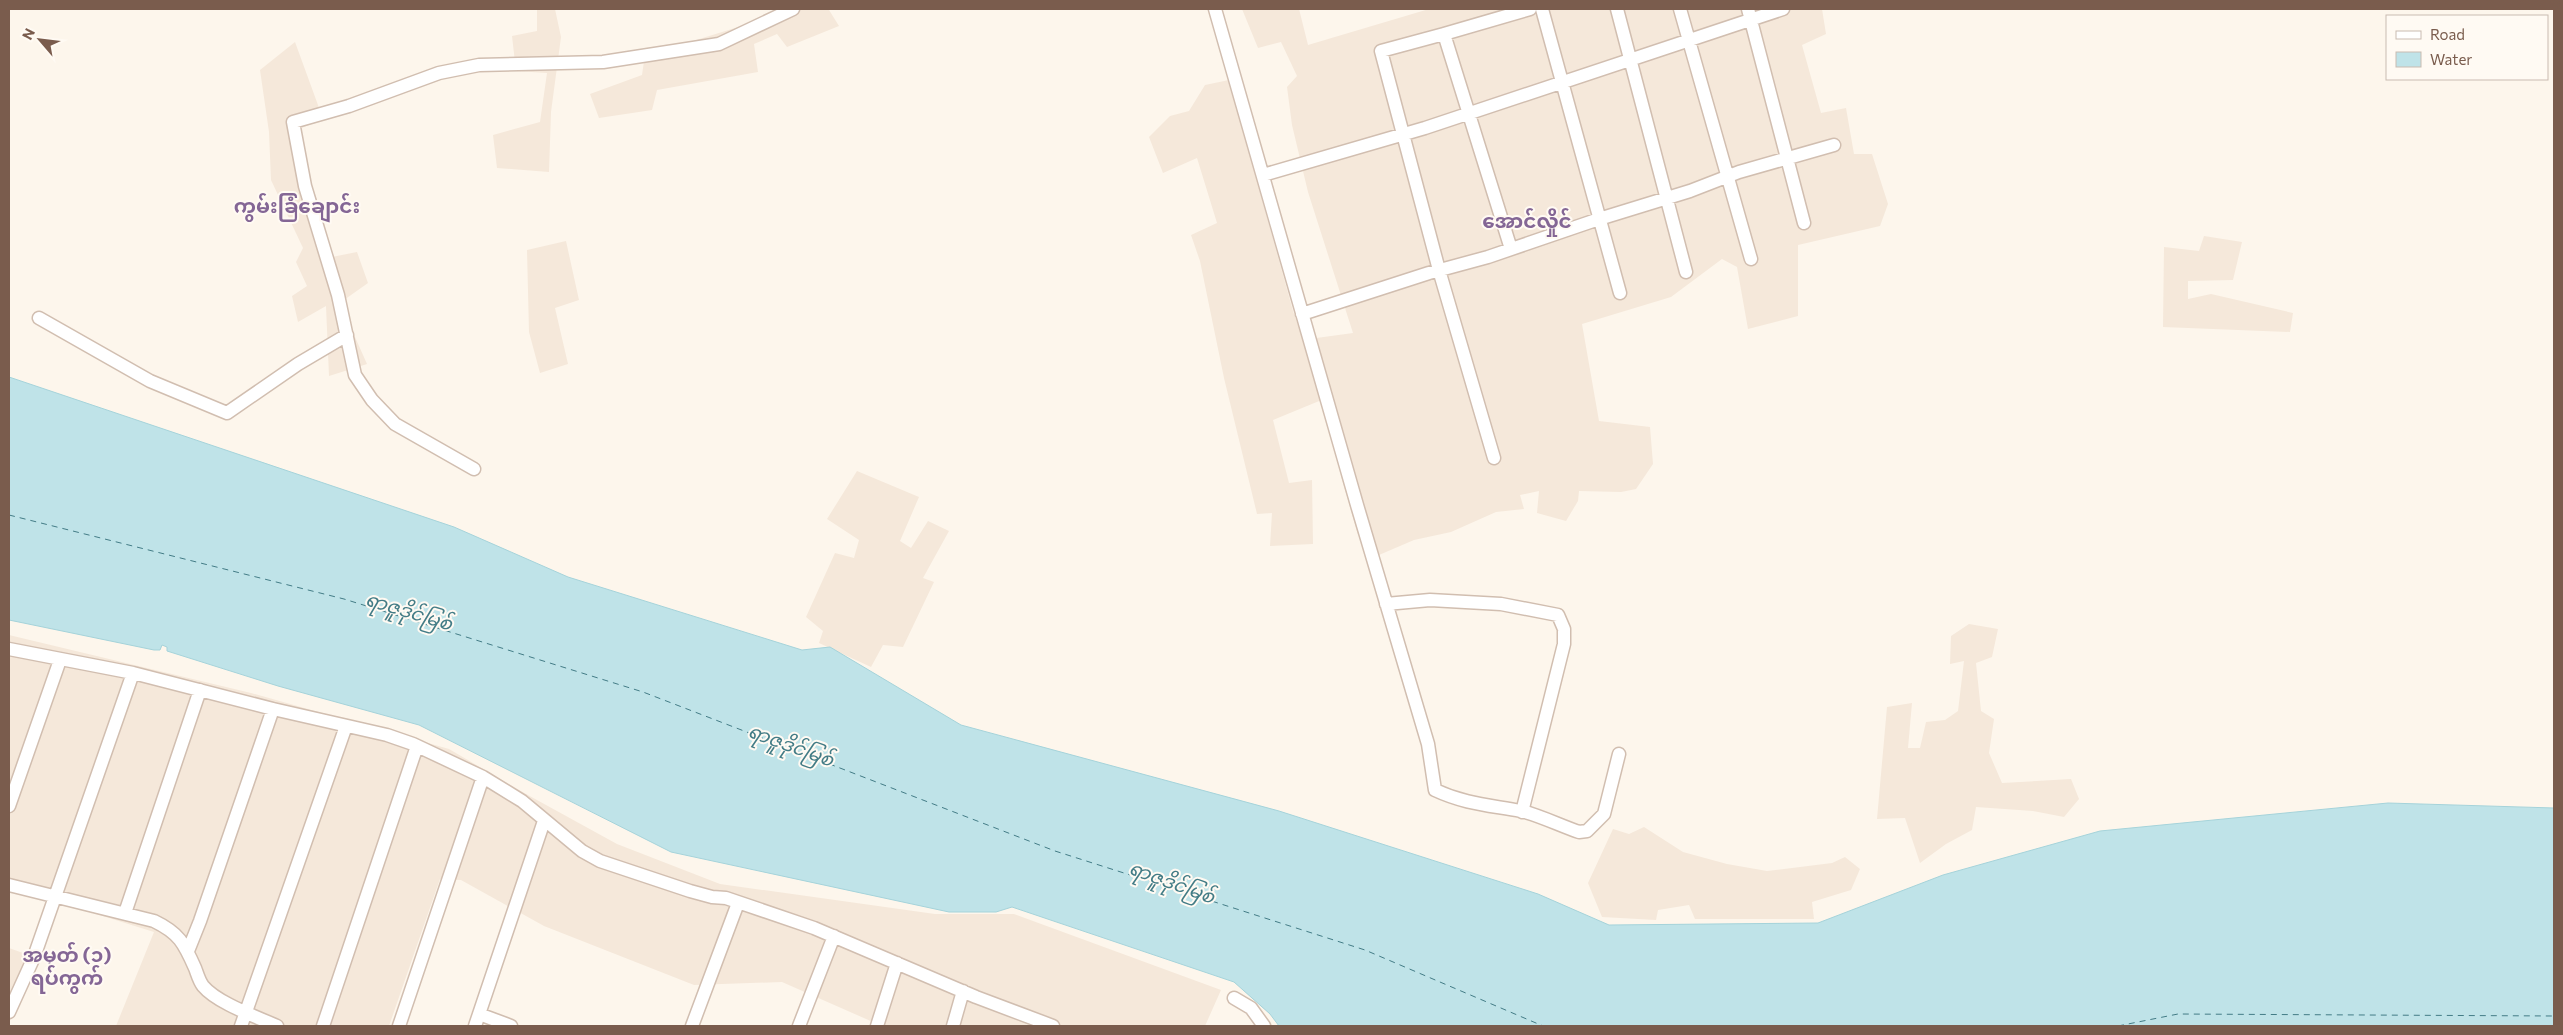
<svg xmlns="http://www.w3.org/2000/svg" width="2563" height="1035" font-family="Commissioner,'Noto Sans Myanmar',sans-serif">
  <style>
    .residential { fill: #f5e8da }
    .water { fill: #bfe3e8; stroke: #a5d3da }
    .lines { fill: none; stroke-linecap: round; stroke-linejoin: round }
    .ferry { stroke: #437c86; stroke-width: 1; stroke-dasharray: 6 5; stroke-linecap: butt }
    .minor-casing { stroke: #d1beb0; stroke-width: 15 }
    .minor { stroke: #fff; stroke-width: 12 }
    .labels { text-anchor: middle; stroke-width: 4; stroke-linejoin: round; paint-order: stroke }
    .water-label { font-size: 19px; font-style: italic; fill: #437c86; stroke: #fffaf3 }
    .quarter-label { font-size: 20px; font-weight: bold; fill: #846695; stroke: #fffaf3 }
  </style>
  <rect width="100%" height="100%" fill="#fdf6ec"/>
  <path class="residential" d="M537,9H555L561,37L551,112L549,172L497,168L493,135L540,122L547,73L516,71L512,36L537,31Z
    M776,9H831L829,10L839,26L787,47L777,34L754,44L758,72L657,90L652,110L599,118L590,94L642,75L646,48L680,45L748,24Z
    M1242,9H1299L1308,45L1429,9H1822L1826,34L1802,45L1821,113L1846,108L1854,154H1872L1888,204L1880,226L1798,245V316L1748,329L1737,267L1722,259L1671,297L1582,324L1599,421L1650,427L1653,464L1636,489L1621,492L1579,491L1578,501L1566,521L1537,513L1539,491L1520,495L1524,509L1496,512L1451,532L1414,540L1379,555L1358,535L1341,476L1333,406L1309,339L1353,333L1308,192L1292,125L1287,87L1297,76L1281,42L1258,48Z
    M295,42L322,116L316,122L292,132L321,211L332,257L357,252L368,283L344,300L343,310L367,364L329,376L326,306L298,322L292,296L307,286L296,262L303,248L271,180L269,132L260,70Z
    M1229,80L1293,311L1324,399L1273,420L1289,483L1312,480L1313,544L1270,546L1272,513L1257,514L1224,378L1200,261L1191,235L1217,223L1197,158L1163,173L1149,137L1170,116L1189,111L1205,85Z
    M2204,236L2242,242L2233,280L2188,281V299L2211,294L2293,313L2290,332L2163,327L2164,247L2199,251Z
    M566,241L579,300L555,308L568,364L540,373L529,332L527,250Z
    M857,471L919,497L900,541L911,548L928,521L949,531L923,578L934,582L903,647L883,645L871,667L819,643L823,631L806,617L835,553L854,558L859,540L827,519Z
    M1969,624L1998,629L1992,657L1976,663L1981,711L1994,719L1989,753L2002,783L2071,779L2079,799L2064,817L2033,811L1976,807L1972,830L1946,844L1920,863L1905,818L1877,819L1887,707L1912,703L1908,748H1920L1926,722L1945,720L1958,711L1964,661L1950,664L1951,636Z
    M9,635L251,693L449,749L526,794L617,844L720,884L935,914H1014L1221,990L1205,1026H882L782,982L694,985L544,926L461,880L440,879L389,1026H116L154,932L77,908L9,890Z
    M1644,827L1683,852L1727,864L1767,871L1832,863L1845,857L1860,869L1851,890L1812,902L1814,919H1695L1689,905L1658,910L1656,920L1602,917L1588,883L1613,829L1629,834Z
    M9,948L34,957L9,1003Z"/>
  <path class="water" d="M9,377L454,527L568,577L802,650L830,647L961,725L1279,811L1538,894L1609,925L1818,923L1943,875L2100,831L2388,803L2554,808V1026H1279L1270,1014L1234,982L1012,907L996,912H949L671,852L419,725L278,686L167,651V647L162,645L160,650H154L9,620Z"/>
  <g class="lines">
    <path class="ferry" d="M9,515L344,599L643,692L1055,851L1365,950L1543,1026
      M2118,1026L2178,1014L2554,1016"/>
    <defs>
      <path id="minor" d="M1215,9L1357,505L1428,744L1435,790C1465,804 1489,805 1521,811C1539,815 1561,826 1579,832L1587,831L1604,814L1619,754
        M1542,9L1620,293
        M1617,9L1686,272
        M1680,9L1751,259
        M1748,9L1804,223
        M1444,34L1381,51L1439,270L1494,458
        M1263,175L1425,128L1783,9
        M1511,249L1444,34L1530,9
        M1302,314L1429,273L1488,257L1599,219L1690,191L1739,172L1834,145
        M39,318L150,381L227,413L298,364L347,335
        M474,469L395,424L372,400L355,375L338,295L305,186L293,122L349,106L439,73L479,65L603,62L719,44L793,9
        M1386,604L1430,600L1501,604L1558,615L1564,629V644L1522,812
        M9,649L133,673L273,709L387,735L413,744L483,777L522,801L582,851L600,861L690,891L712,897L726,898L814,928L976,997L1053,1026
        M9,806L60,660
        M9,885L154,921C179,933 184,943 195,968C197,973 199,981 203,986C217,1003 257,1017 277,1026
        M125,913L200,690
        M188,951L200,921L273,709
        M1234,998L1251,1008L1264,1026
        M9,1012L34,957L133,673
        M479,1014L511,1026
        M241,1026L346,726
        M323,1026L417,746
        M399,1026L483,777
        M475,1026L544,821
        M692,1026L738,903
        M799,1026L834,936
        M877,1026L897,963
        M953,1026L963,991"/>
    </defs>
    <use href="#minor" class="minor-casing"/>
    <use href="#minor" class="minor"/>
  </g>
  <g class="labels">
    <g class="water-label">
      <text transform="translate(409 611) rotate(17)" y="7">ရာဇူဒိုင်မြစ်</text>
      <text transform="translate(791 745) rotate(20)" y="7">ရာဇူဒိုင်မြစ်</text>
      <text transform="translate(1172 882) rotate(20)" y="7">ရာဇူဒိုင်မြစ်</text>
    </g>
    <g class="quarter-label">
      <text x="297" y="213">ကွမ်းခြံချောင်း</text>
      <text x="1527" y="228">အောင်လှိုင်</text>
      <text x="67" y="962">အမှတ် (၁)<tspan x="67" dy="23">ရပ်ကွက်</tspan></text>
    </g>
  </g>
  <rect width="2563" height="1035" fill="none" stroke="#7a5c4d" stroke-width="20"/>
  <rect x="2386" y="15" width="162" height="65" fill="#fffaf3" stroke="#cabbb1"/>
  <rect x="2396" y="31" width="25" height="8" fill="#ffffff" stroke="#cabbb1"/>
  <text x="2430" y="40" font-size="15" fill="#7a5c4d">Road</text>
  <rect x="2396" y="52" width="25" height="15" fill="#bfe3e8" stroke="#cabbb1"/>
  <text x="2430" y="65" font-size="15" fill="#7a5c4d">Water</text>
  <g transform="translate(40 40) rotate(298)" stroke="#fffaf3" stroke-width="4" paint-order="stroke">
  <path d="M0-4L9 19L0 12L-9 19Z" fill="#7a5c4d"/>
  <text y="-8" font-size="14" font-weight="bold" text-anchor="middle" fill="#7a5c4d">N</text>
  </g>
</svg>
